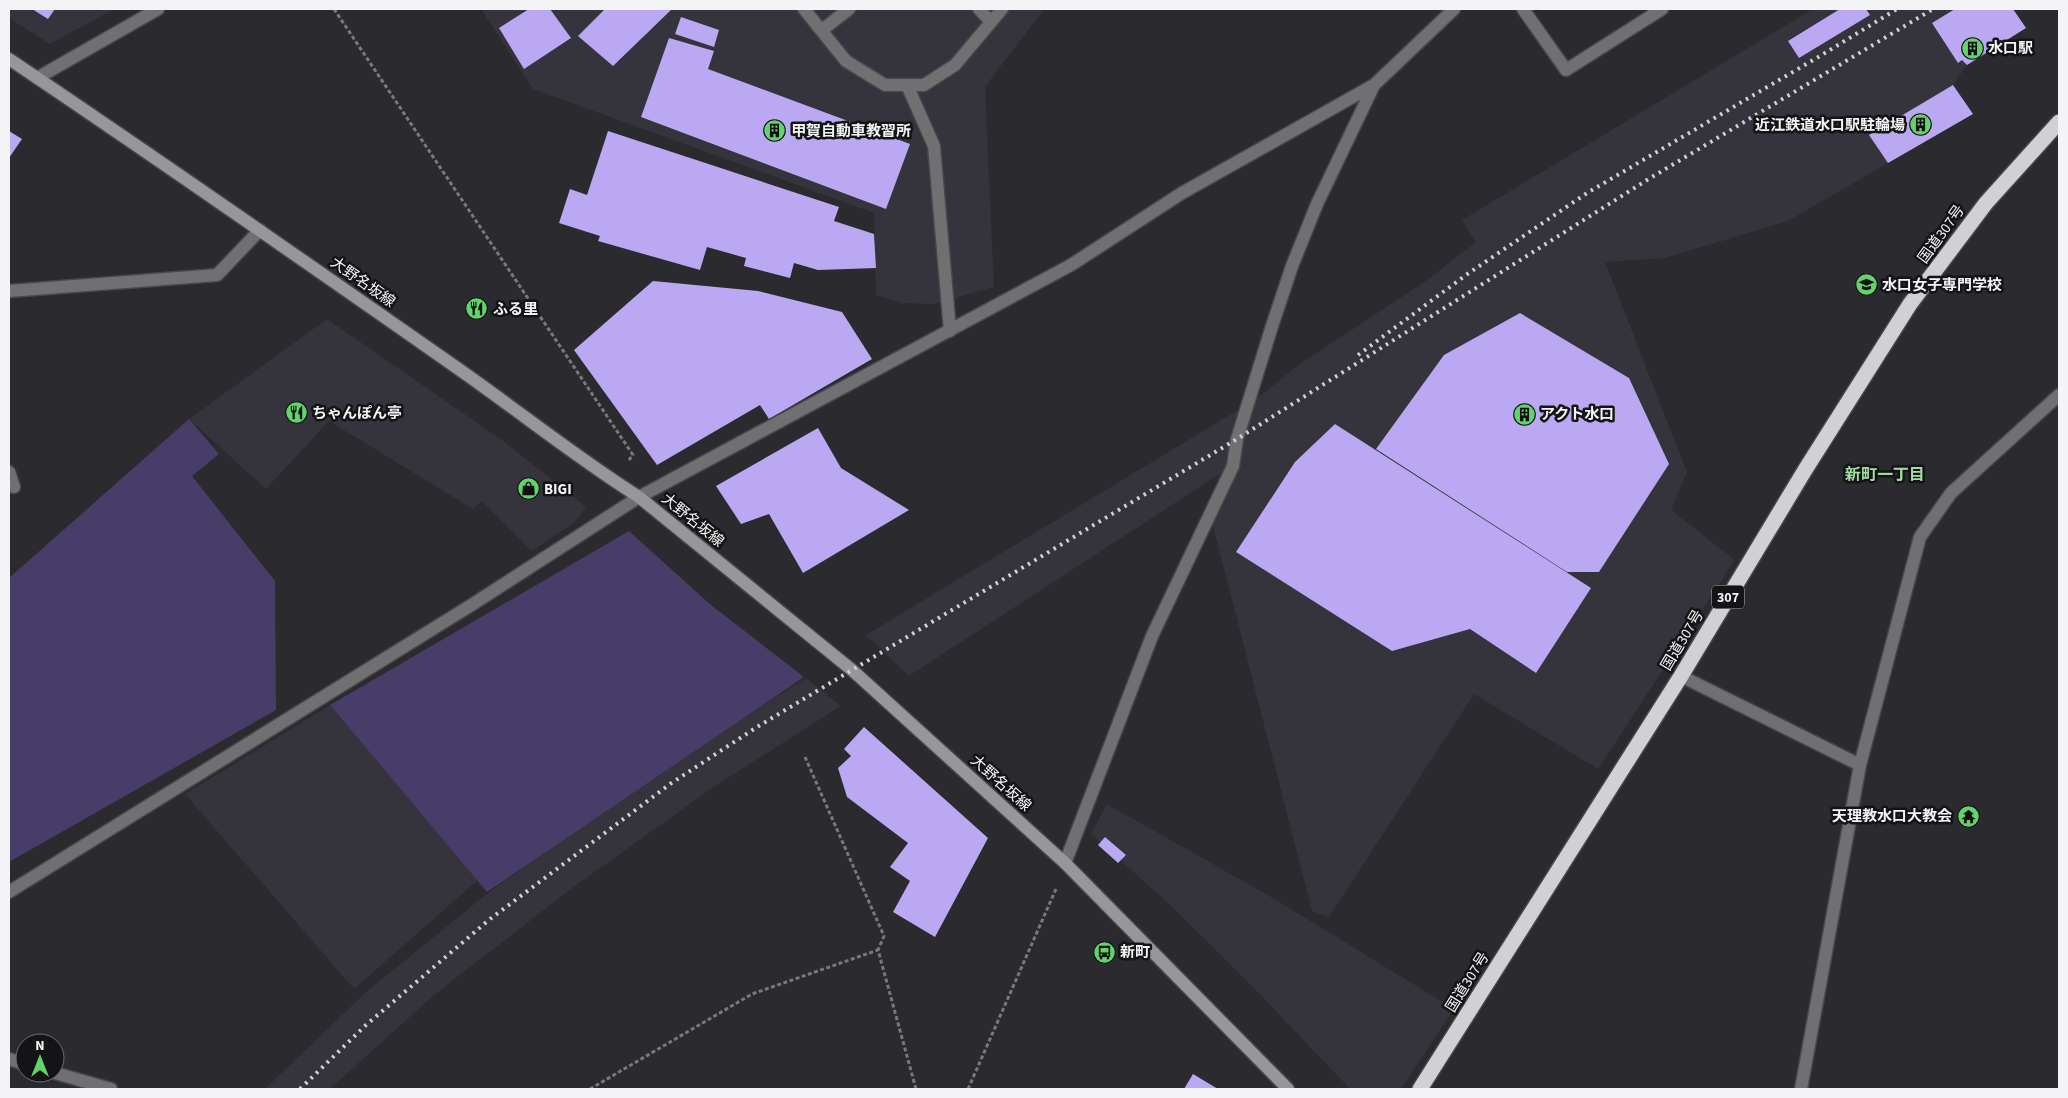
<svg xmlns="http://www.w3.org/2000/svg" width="2068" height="1098" font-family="'Source Sans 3','Noto Sans JP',sans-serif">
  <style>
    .built { fill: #35333c }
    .green { fill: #483c68 }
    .building { fill: #baa9f2 }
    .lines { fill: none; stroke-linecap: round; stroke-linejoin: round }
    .lane-casing { stroke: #47464a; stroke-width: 15 }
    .street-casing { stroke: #47464a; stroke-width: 15 }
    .secondary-casing { stroke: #47464a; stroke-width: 15 }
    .highway-casing { stroke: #47464a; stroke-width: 18 }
    .path { stroke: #79787b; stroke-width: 3; stroke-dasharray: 4 2.5; stroke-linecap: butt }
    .lane { stroke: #707072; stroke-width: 12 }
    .street { stroke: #707072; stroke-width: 12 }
    .secondary { stroke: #979799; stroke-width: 12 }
    .highway { stroke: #d1d0d4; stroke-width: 15 }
    .rail { stroke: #d0d0d2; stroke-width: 4; stroke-dasharray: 2.5 5; stroke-linecap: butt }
    .labels { text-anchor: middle; stroke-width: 5; stroke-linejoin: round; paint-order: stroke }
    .shield { fill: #141315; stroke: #b1b0b2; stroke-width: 1 }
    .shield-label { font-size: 14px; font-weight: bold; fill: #f4f4f6 }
    .poi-label { font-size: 15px; font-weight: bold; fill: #f4f4f6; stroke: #141315; text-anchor: start }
    .street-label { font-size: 15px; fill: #f4f4f6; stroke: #141315 }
    .neighbourhood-label { font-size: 16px; font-weight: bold; fill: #a3dda3; stroke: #141315 }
  </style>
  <rect width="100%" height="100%" fill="#2b2a2e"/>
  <path class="built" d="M9,9H114L50,44L9,18Z
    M481,9H1044L985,87L994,287L934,304L903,303L876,295L874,213L533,89Z
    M1813,9H2013L2026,28L1967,65L1953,85L1973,114L1788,221L1665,258L1605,262L1687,472L1671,510L1735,560L1598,769L1474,694L1329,917L1312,911L1213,526L1238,462L909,676L866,635L1256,399L1301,363L1423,283L1476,242L1462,220Z
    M327,319L502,440L586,507L574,523L532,551L482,501L473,509L329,421L266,489L189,419Z
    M806,678L841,706L715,786L571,889L434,995L330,1089H265L366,992L484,896L664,768Z
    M330,705L478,880L354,989L185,794Z
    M1107,804L1278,901L1454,1009L1403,1086L1399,1089H1350L1250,984L1167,902L1091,834Z"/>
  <path class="green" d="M189,419L219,454L192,476L275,581L276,710L9,862V578Z
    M629,531L711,605L804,677L487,892L330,705Z"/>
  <path class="building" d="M32,9H55L48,19Z
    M529,9H550L571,38L524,69L499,28Z
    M605,9H672L613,66L578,36Z
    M1840,9H1866L1870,15L1799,58L1788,41Z
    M1955,9H2013L2026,28L1967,65L1962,60L1958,63L1932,23Z
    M681,17L719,30L714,47L675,34Z
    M669,38L714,51L708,69L910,144L886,209L641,117Z
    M1953,85L1973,114L1888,163L1869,135Z
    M9,131L22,139L9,158Z
    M608,131L839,207L834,221L874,234L876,268L818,270L794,263L790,278L744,266L746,258L707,247L700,270L598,241L600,236L559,223L570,189L587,195Z
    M653,281L758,291L842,312L872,359L769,419L760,405L657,465L574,350Z
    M1520,313L1629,378L1669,464L1599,572H1567L1376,449L1444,355Z
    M1335,424L1591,588L1536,673L1470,629L1392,651L1236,552L1295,462Z
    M818,428L841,468L909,510L803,573L769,514L741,524L716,486Z
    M864,727L988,838L935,937L893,912L910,881L890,867L908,843L847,797L838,768L851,756L844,749Z
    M1105,837L1126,855L1118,863L1098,845Z
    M1193,1074L1218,1089H1184Z"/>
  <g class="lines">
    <defs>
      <path id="lane" d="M804,9L846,61L885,85H924L955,65L1002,9
        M979,9L991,22
        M822,30L849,9
        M907,85L934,146L950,331"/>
      <path id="street" d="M1523,9L1566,70L1662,9
        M37,78L158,9
        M9,291L217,275L260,230
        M9,472L14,487
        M1681,676L1860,765
        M1065,863L1152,636L1233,466L1237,439L1272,326L1292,266L1317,204L1374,85
        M9,892L473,604L639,497L1071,265L1182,193L1374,85L1454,9
        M9,1059L25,1064
        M55,1073L111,1089
        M1801,1089L1860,765L1920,537L1951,493L2059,395"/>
      <path id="secondary" d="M9,59C161,161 310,265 460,370C520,412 577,458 639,497L852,670L1065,863L1288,1089"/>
      <path id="highway" d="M1420,1089L1681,676L1805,470L1910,304L1986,203L2059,122"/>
    </defs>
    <use href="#lane" class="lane-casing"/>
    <use href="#street" class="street-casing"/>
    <use href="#secondary" class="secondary-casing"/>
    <use href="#highway" class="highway-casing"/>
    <path class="path" d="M334,9L633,455L628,461
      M805,757L884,936L878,950L916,1089
      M590,1089L752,994L878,950
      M968,1089L1056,889"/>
    <use href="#lane" class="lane"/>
    <use href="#street" class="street"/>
    <use href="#secondary" class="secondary"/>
    <use href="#highway" class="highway"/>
    <path class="rail" d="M1358,355L1466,275L1587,193L1820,56L1897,9
      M300,1089L366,1025L490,919L670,784L757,727L1237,439L1647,180L1933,9"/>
  </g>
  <defs>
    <symbol id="building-disc" viewBox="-11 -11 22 22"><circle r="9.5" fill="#61d46a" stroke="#141315"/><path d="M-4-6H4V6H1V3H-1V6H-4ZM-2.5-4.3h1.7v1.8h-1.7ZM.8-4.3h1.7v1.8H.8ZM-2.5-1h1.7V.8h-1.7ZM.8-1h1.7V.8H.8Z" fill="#111"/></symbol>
    <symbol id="university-disc" viewBox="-11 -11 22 22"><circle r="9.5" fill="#61d46a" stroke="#141315"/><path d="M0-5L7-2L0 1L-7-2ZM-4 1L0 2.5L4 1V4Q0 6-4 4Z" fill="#111"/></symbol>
    <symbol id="restaurant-disc" viewBox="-11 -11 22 22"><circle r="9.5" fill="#61d46a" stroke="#141315"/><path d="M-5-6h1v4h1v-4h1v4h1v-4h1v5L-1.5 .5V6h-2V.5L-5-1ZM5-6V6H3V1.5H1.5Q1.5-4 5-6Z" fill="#111"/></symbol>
    <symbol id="shop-disc" viewBox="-11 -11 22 22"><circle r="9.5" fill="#61d46a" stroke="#141315"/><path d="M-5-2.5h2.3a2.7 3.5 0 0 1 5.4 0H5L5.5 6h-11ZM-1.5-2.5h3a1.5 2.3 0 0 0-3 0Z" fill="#111"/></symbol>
    <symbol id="temple-disc" viewBox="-11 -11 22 22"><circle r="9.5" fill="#61d46a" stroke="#141315"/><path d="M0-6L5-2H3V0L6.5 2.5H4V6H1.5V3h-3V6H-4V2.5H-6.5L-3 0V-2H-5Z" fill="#111"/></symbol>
    <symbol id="bus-disc" viewBox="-11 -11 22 22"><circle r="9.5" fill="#61d46a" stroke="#141315"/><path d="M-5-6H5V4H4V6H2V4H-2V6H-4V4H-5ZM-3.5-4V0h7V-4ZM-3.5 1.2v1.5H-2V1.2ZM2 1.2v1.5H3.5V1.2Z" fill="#111"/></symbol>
  </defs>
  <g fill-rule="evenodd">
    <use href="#building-disc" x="1960" y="36" width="25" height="25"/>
    <use href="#building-disc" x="1908" y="112" width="25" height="25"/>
    <use href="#building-disc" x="762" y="118" width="25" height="25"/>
    <use href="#university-disc" x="1854" y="272" width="25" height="25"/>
    <use href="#restaurant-disc" x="464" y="296" width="25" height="25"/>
    <use href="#restaurant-disc" x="284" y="400" width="25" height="25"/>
    <use href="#building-disc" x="1512" y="402" width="25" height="25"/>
    <use href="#shop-disc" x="516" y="476" width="25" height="25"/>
    <use href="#temple-disc" x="1956" y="804" width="25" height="25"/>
    <use href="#bus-disc" x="1092" y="940" width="25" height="25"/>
  </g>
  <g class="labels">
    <rect class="shield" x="1712" y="585.5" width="32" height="23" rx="4"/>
    <g class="shield-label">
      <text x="1728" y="602">307</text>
    </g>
    <g class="poi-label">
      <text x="1988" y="53">水口駅</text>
      <text x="1905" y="130" text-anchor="end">近江鉄道水口駅駐輪場</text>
      <text x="791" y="136">甲賀自動車教習所</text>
      <text x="1882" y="290">水口女子専門学校</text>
      <text x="493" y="314">ふる里</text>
      <text x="312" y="418">ちゃんぽん亭</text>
      <text x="1540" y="419">アクト水口</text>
      <text x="544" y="494">BIGI</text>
      <text x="1952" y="821" text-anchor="end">天理教水口大教会</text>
      <text x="1120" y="957">新町</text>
    </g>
    <g class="street-label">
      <text transform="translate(1941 234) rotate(-54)" y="5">国道307号</text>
      <text transform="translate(363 282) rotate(35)" y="5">大野名坂線</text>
      <text transform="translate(693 520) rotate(39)" y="5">大野名坂線</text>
      <text transform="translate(1682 640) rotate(-59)" y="5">国道307号</text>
      <text transform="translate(1001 783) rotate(42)" y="5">大野名坂線</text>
      <text transform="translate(1467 982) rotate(-58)" y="5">国道307号</text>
    </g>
    <g class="neighbourhood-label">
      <text x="1885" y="480">新町一丁目</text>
    </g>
  </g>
  <rect width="2068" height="1098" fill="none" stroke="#f4f4f6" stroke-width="20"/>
  <g transform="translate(40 1058)"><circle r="24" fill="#141315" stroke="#6e6d6f"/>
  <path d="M0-4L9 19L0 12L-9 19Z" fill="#61d46a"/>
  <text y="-8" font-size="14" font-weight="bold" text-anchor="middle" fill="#f4f4f6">N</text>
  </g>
</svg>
